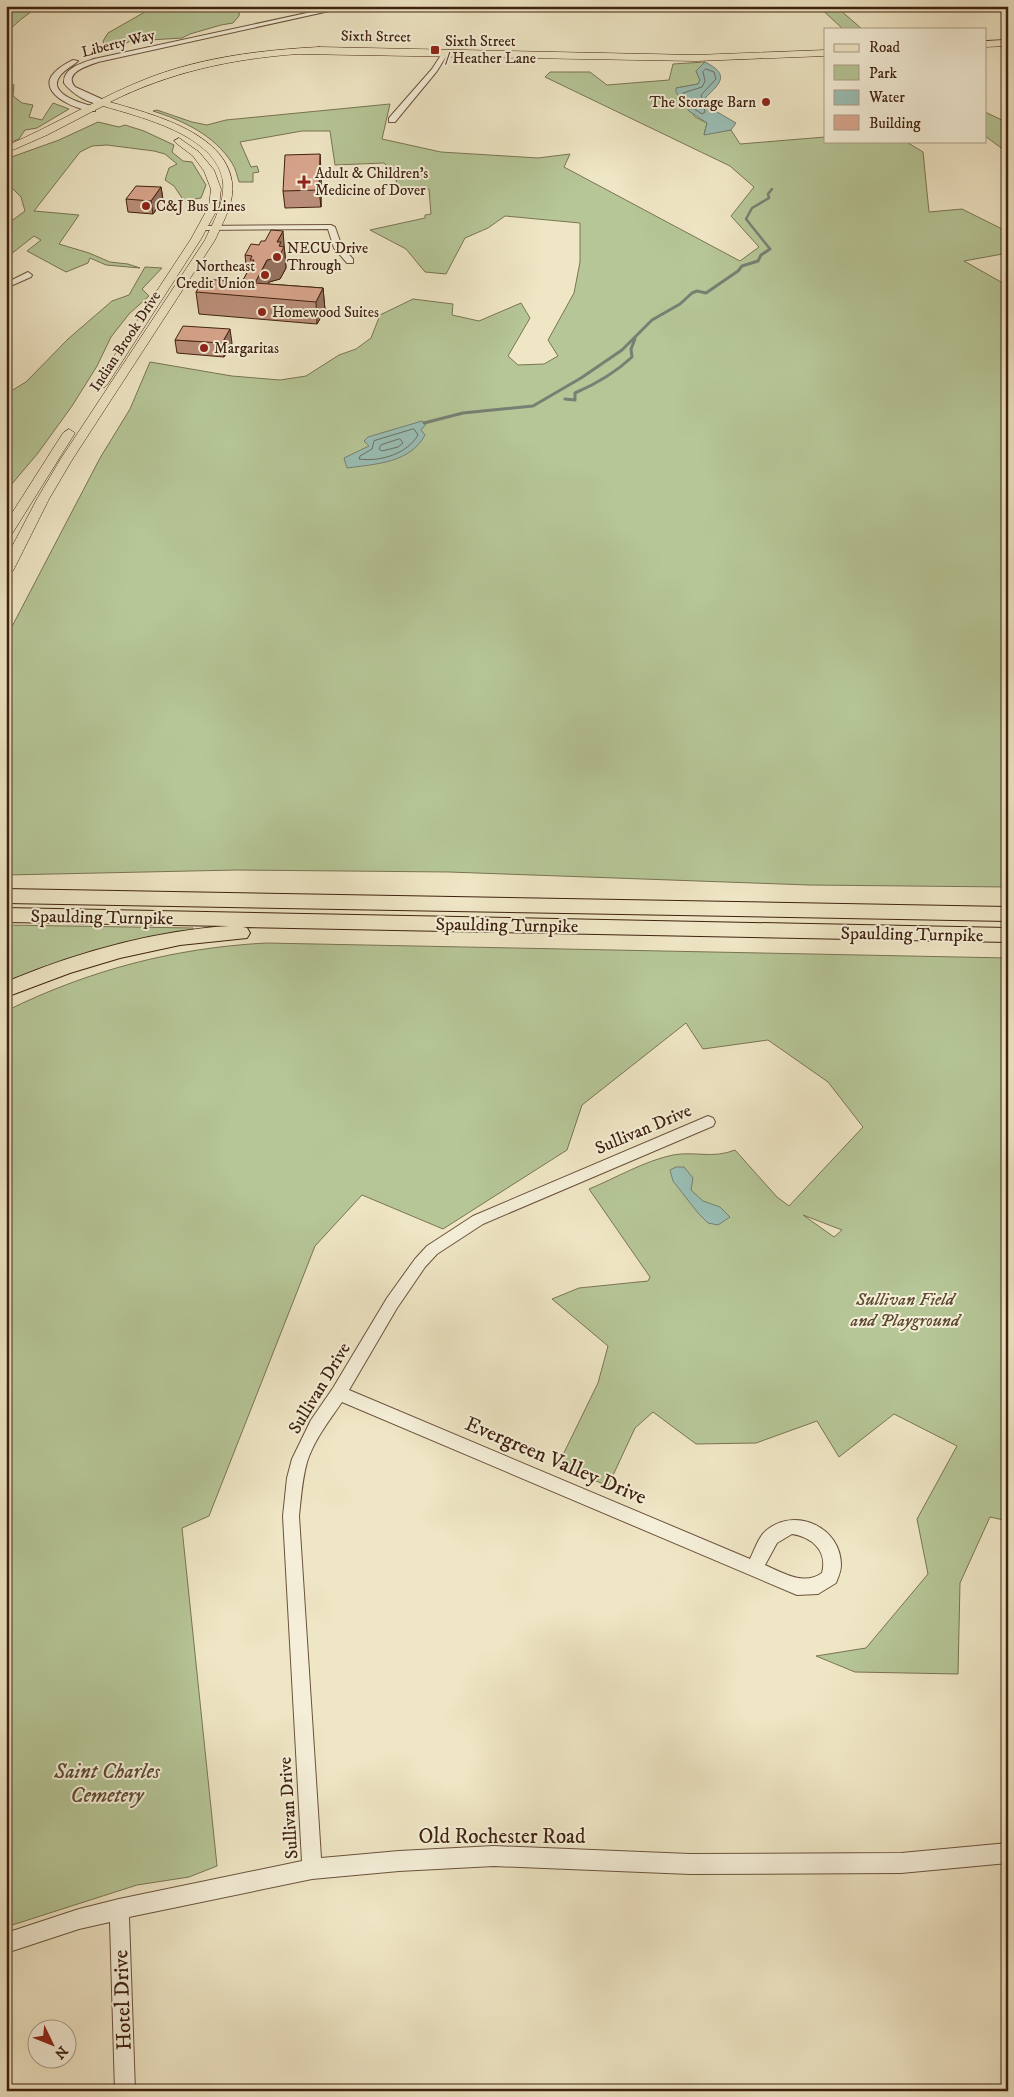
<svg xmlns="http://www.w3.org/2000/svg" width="1014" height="2097" font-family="'IM FELL DW Pica',serif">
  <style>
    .green { fill: #b6c697; stroke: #7a7453; fill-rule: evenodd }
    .water { fill: #9abfb6; stroke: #768073 }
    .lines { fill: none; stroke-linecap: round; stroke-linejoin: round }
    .shore { stroke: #6c7062; stroke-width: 1 }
    .stream-far1 { stroke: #768073; stroke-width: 2.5 }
    .stream { stroke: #768073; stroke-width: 3 }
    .minor-casing { stroke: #6b523c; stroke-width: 2 }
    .major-casing { stroke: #3f210f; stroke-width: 1 }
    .highway-casing { stroke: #3f210f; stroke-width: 2 }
    .minor { fill: #f5efd9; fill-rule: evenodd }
    .major { fill: #efe6c5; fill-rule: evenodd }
    .highway { fill: #efe6c5; fill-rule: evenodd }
    .wall { fill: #bb8f7a; stroke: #3f210f }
    .shaded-wall { fill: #987463; stroke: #3f210f }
    .building { fill: #d9a68e; stroke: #3f210f }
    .poi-dot { fill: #8f2418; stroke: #f5efd9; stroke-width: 2 }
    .labels { text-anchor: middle; stroke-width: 4; stroke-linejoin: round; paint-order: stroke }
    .far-street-label { font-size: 15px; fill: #3f210f; stroke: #f5efd9 }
    .far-poi-label { font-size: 15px; fill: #3f210f; stroke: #f5efd9; text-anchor: start }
    .street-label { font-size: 18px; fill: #3f210f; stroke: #f5efd9 }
    .park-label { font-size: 18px; font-style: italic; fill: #5d4a31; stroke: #f5efd9 }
    .near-street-label { font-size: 21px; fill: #3f210f; stroke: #f5efd9 }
    .near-park-label { font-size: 21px; font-style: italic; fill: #5d4a31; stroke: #f5efd9 }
  </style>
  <rect width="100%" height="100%" fill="#efe6c5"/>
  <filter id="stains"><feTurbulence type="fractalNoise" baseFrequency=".004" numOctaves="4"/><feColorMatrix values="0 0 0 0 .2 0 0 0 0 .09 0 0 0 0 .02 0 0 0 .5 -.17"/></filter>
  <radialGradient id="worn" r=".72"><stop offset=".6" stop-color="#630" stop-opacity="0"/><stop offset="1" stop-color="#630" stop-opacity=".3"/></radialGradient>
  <path class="green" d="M6,6H39C29,14 10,25 6,37Z
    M147,6H240V7L239,16L233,23L221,25L190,34L182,38L150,40L135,39L124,44H104L103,41L108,33L150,9Z
    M818,6H841L839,9L862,29H843Z
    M705,62L696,71L700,80L698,84L676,88L695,117L707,123L704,134L731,130L740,144L825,137V141H905L923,152L929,212L962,209L1008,232V253L964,261L1008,286V887L809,885L449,872L237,870L6,875V638L100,458L130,409L150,362L232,376L280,380L306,376L339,355L356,349L371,338L380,315L413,299L453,304L452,315L479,321L521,303L530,318L508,356L518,365L544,364L558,356L548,340L574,293L580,262V223L505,216L488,228L465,238L446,274L425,272L406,249L370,230L425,218V215L431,214L429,189H397L395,170H388V167L384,163L335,165L330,131H302L240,142L251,167L257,166L259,172L253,173V182H239C237,176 236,169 232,163C214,135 184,121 153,111L157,110L192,122L207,125L226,120L390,104L382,139L441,152L538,158L570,154L564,167L740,261L759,247L731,216L754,187L730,166L545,77L550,72H590L607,85L669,80L673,64Z
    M6,81L14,85L13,96L22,103L33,105L29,117L42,120L53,103L69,109L37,128L25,130L19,139L6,144Z
    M985,112L1008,123V153L985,136Z
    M98,122L119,127L125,125L144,131L174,145L172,152L183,161L192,162L206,185L201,198L184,201L174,186L165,180L169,168L177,164L165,154L154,151L107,145L92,146L80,152L34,211L79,215L59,244L89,253L110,262L128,264L140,268L106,265L90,258L88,263L66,272L27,251L41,240L34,236L6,258V225L25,211L21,197L6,182V159L59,140Z
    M145,267L162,268L142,289L149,296L129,314L111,337L97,366L72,406L38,453L6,491V394L26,382L68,339L112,301L129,295Z
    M6,925L193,928L192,932L6,986Z
    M266,943L1008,958V1521L990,1517L960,1583L958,1674L855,1672L816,1656L866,1648L928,1574L917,1519L957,1446L894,1414L839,1457L817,1421L756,1443L696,1444L653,1412L635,1428L608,1486L558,1465L598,1383L608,1346L552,1299L579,1288L648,1281L650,1277L589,1189C616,1178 644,1161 673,1155C695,1151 713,1159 735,1150L777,1197L789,1206L863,1127L828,1082L768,1040L703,1049L686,1023L582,1105L567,1150L443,1229L362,1195L315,1246L209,1516L182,1528L217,1866L189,1877L137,1885L6,1927V1011C89,970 174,948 266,943ZM803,1215L842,1230L834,1237Z"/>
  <path class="water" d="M705,62C729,74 722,82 706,97L707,106L736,123L731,130L704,135L707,123L689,111L676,92V88L698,84L700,80L696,71Z
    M422,421L426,424L421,430L425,435C410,463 376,464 347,468L344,458L369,446L364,441L368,437Z
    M676,1167H684L693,1178L691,1190L703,1201L720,1207L730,1217L718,1225L708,1223L698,1213L673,1181L670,1170Z"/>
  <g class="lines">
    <path class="shore" d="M706,69L714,72L716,79L701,95L705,112L702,114L693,108L683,93L702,87L705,81L703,72Z
      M414,429L418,435C407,454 380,462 359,459L360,456L372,449L374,441Z
      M400,439L403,443L398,447L382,451L379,449L381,445Z"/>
    <path class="stream-far1" d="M768,250L770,249L746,219L752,208L769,198L768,194L772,189"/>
    <path class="stream" d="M565,399L575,400V393C596,384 615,373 632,357L631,349L635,339
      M424,423L463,413L533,406L581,378L622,350L652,320L680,304L692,293L697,291L706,293L738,271L742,266L758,261L761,255L770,249"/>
    <defs>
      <path id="minor" d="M339,6H352L98,62C87,66 63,73 75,87L106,101V105C91,105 73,95 64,83C63,68 82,63 94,59Z
        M443,52L448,53L437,71L395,122H389V118L432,69Z
        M73,60L78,61C73,66 65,69 60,76C46,94 83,104 95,107V111C81,112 41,96 51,77C56,69 65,64 73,60Z
        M331,225L335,227L342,247L353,259V263H347L334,248L328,229L202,230L198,228L202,226Z
        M28,272L32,275L31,277L6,288V283Z
        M708,1116L713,1118L715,1122L713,1126L483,1224L437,1254L425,1267L397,1308L349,1390L750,1559C755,1549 759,1535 768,1529C797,1507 841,1528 841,1565C841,1571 838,1578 836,1583L818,1594L797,1595L342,1402C329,1421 314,1440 307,1462C302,1480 301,1498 299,1516L321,1858L399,1851L494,1846L690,1854L901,1853L1008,1843V1863L901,1873L690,1874L494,1866L399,1871L312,1879L129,1917L135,2091H115L110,1922L79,1929L6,1953V1933L79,1909L119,1899L302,1861L283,1516L287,1478L292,1459L311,1420L333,1388L387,1298L415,1259L427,1246L473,1216ZM792,1534C812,1537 828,1551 822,1573C804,1586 783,1573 765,1565L777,1543Z"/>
      <path id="major" d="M1008,40V46L985,47V41Z
        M319,47L696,55L825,50V56L696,61L298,54C231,59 170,72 110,102C151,114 225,132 232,182C235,202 223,222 215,240L72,460L49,499L13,571L6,575V558L37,499L60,460L205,240C213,222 225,203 223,182C217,135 140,117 103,106L47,135L6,153V146C55,125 101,96 151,77C204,57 262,50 319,47Z
        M179,138L199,152L214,170L221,189L219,206L201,239L107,385L105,387H97L95,385L191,239L209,206L211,189L204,171L193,156L176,143L174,141Z
        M69,429L75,433L12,534L6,538V522L12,513L63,433Z"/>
      <path id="highway" d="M6,889L1008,907V921L6,903Z
        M6,908L1008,928V942L243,927L247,928L250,933L247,938L180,945L120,958L70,973L6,997V982C78,952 152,931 229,926L6,922Z"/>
    </defs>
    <use href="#minor" class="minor-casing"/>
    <use href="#major" class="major-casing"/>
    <use href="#highway" class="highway-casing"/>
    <use href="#minor" class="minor"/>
    <use href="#major" class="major"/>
    <use href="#highway" class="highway"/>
  </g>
  <path class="wall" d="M321,171V207L285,208L283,191Z
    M161,187L163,200L153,214L128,212L126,199Z
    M265,241L285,252V253L286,268L280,279L269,282L268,284L323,288L325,310L317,324L199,314L196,292L242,282L247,273L245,255Z
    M175,340L232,343L224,357L177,353Z"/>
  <path class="shaded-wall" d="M320,154L321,171V207L319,190Z
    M161,187L163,200L153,214L151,201Z
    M283,231L286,268L280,279L269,282L261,298L255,283Z
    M323,288L325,310L317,324L316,302Z
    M230,329L232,343L224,357L222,343Z"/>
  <path class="building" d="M320,154L319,190L283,191L285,155Z
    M136,186L161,187L151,201L126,199Z
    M271,230L283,231L277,242H281L279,246L284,247L278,258L267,260L255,283L323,288L316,302L196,292L204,279L242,282L254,260H250L252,256L245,255L251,244L259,245L261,241H265Z
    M183,326L230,329L222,343L175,340Z"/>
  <g class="poi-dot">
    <rect x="430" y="45" width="10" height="10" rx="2.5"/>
    <circle cx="766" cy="102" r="5"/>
    <path d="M301.5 174.5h5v5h5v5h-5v5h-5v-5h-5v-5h5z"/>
    <circle cx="146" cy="206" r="5"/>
    <circle cx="277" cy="257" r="5"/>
    <circle cx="265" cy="275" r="5"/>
    <circle cx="262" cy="312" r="5"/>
    <circle cx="204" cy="348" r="5"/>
  </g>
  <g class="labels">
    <g class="far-street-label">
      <text transform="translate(376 36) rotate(1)" y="5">Sixth Street</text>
      <text transform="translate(118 43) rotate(-14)" y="5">Liberty Way</text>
      <text transform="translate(125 341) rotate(-57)" y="5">Indian Brook Drive</text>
    </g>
    <g class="far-poi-label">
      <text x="445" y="46">Sixth Street<tspan x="445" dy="17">/ Heather Lane</tspan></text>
      <text x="756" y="107" text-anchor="end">The Storage Barn</text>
      <text x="315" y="178">Adult &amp; Children's<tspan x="315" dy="17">Medicine of Dover</tspan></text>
      <text x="156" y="211">C&amp;J Bus Lines</text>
      <text x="287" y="253">NECU Drive<tspan x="287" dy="17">Through</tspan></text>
      <text x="255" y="271" text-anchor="end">Northeast<tspan x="255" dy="17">Credit Union</tspan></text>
      <text x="272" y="317">Homewood Suites</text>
      <text x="214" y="353">Margaritas</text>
    </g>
    <g class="street-label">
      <text transform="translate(102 917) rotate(1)" y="6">Spaulding Turnpike</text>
      <text transform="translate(507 925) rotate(1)" y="6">Spaulding Turnpike</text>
      <text transform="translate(912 934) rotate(1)" y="6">Spaulding Turnpike</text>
      <text transform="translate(643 1129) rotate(-23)" y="6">Sullivan Drive</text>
      <text transform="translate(319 1388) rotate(-59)" y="6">Sullivan Drive</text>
      <text transform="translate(288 1808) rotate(-94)" y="6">Sullivan Drive</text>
    </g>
    <g class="park-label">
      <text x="905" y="1305">Sullivan Field<tspan x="905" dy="21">and Playground</tspan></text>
    </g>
    <g class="near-street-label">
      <text transform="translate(556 1460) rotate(23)" y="7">Evergreen Valley Drive</text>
      <text x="502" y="1843">Old Rochester Road</text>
      <text transform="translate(122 2000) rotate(-92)" y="7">Hotel Drive</text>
    </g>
    <g class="near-park-label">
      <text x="107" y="1778">Saint Charles<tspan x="107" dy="24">Cemetery</tspan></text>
    </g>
  </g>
  <rect width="1014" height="2097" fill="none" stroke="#efe6c5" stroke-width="25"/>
  <rect x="8" y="8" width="999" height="2082" fill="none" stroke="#3f210f" stroke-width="2.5"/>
  <rect x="12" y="12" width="989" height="2072" fill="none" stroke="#3f210f"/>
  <rect x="824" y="28" width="162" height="115" fill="#f5efd9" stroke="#ac9d88"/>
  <rect x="834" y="44" width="25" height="8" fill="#efe6c5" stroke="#ac9d88"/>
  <text x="869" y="52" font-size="15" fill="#3f210f">Road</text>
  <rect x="834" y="65" width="25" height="15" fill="#b6c697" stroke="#ac9d88"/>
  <text x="869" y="78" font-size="15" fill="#3f210f">Park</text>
  <rect x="834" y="90" width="25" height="15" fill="#9abfb6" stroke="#ac9d88"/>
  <text x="869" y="102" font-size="15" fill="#3f210f">Water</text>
  <rect x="834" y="115" width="25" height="15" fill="#d9a68e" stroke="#ac9d88"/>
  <text x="869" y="128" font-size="15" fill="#3f210f">Building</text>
  <g transform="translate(52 2044) rotate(133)"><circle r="24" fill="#f5efd9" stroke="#ac9d88"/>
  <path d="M0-4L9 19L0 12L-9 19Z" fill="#8f2418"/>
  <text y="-8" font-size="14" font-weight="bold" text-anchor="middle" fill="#3f210f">N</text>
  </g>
  <rect width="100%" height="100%" filter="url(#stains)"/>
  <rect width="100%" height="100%" fill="url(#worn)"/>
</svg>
